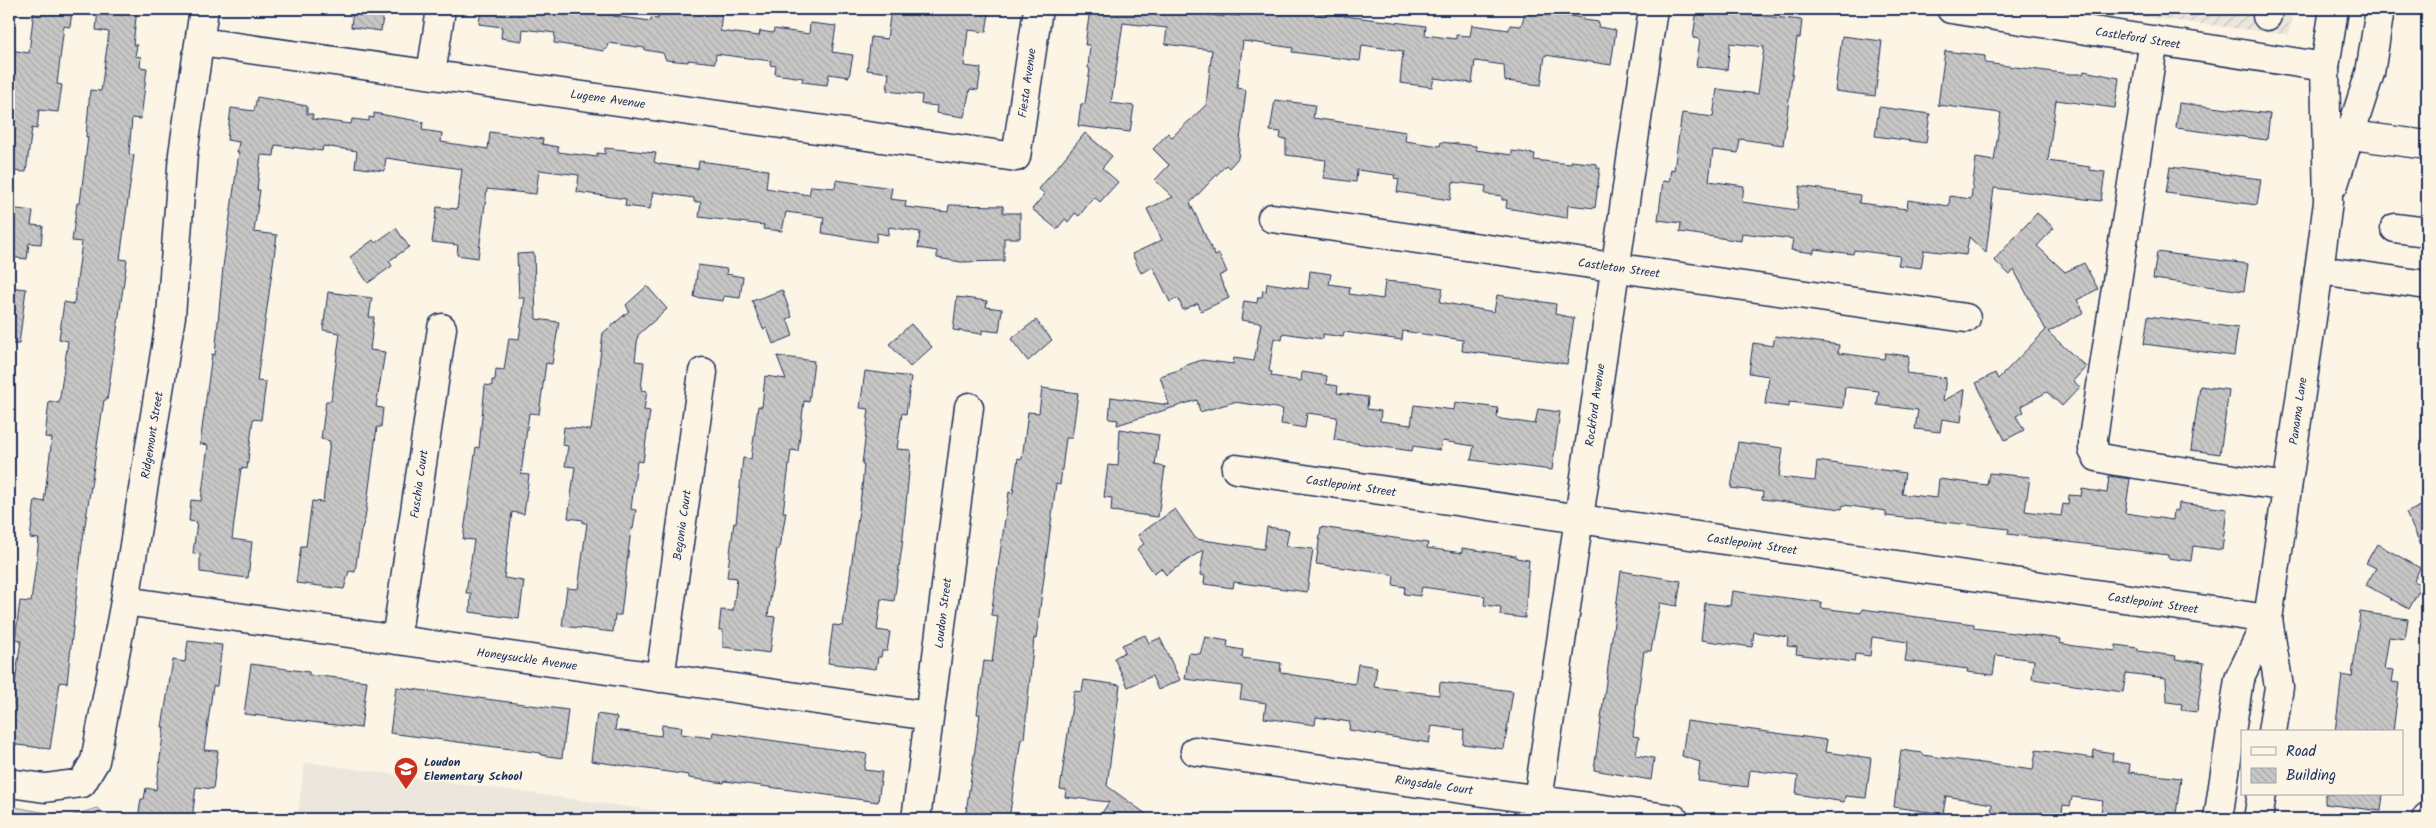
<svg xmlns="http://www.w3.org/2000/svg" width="2436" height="828" font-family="Kalam,sans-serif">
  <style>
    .built { fill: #ece7dc }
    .industrial { fill: url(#industrial-furrows) }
    .park { fill: url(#park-crowns); stroke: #7d8599 }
    .building { fill: url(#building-back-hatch); stroke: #1b2f5e }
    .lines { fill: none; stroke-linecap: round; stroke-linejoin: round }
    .minor-casing { stroke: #1b2f5e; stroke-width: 31 }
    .major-casing { stroke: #1b2f5e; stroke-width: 31 }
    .minor { stroke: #fcf5e5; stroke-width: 28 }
    .major { stroke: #fcf5e5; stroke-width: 28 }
    .labels { text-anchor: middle; stroke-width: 4; stroke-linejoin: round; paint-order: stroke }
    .street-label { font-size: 12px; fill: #1b2f5e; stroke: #fcf5e5 }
    .poi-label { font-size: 12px; font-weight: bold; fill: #1b2f5e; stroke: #fcf5e5; text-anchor: start }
  </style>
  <defs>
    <pattern id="industrial-furrows" width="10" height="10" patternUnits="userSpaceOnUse" patternTransform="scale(1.25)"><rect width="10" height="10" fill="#ece7dc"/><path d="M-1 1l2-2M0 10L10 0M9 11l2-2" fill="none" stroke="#cac6bf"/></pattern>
    <pattern id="park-crowns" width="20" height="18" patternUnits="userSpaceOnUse" patternTransform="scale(1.25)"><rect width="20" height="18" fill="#dfdbd4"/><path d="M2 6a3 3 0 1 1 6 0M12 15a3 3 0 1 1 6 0" fill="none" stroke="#bfbcb8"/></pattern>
    <pattern id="building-back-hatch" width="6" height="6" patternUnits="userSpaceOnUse" patternTransform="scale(1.25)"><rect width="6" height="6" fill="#c8c7c6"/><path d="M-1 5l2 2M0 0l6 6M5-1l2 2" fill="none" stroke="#ababac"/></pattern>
  </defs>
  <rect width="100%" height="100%" fill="#fcf5e5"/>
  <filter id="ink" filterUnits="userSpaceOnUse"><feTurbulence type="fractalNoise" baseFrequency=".02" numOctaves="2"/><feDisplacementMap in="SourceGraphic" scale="10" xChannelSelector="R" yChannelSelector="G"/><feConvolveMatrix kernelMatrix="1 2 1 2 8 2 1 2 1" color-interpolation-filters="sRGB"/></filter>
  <g filter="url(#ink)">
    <path class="built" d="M305,762L716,819H297Z"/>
    <path class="industrial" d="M2082,9H2293L2289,35Z"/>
    <path class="park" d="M9,806L68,817L97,808L113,819H9Z"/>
    <path class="building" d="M34,9L72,11L70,27L64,26L57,84L62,85L58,112L39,110L37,129L32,128L26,172L9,171L11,108H9L10,50L29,53Z
      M98,9H137L133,45H137L135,56L141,57L140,67L147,68L141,119L132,118L129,154L134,155L120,259L127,260L107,400H104L82,545L67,683L60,682L50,749L9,744V724L21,640L15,639L20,601L31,602L39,539L30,538L35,500L44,502L52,438L45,437L49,401L59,403L68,341L59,339L64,302L74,304L82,242L72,241L77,203H80L88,137H86L90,90L101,91L109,32L96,30Z
      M353,9H384L381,31L351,27Z
      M481,9H614L613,16L651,21V18L658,19L660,9H704L722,11L720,31L759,36L760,31L773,33L774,29L809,34L810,23L836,26L832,52L853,55L849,77L829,74L827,85L802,82L803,78L775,74L776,66L770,65L771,61L756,59L716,54L715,63L688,60V62L666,60L663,53L645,50V48L608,43L607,49H604V51L554,43L555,33L523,29L522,41L501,38L502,27L479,24Z
      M891,9H929L963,13L964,9L989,13L986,32L968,30L964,66L981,68L978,90L970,89L964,117L936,113L937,106L921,104L922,95L887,91L889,73L867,70L871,37L887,39Z
      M1090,9H1186L1194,10L1193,12L1224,17V14L1239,16L1240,9H1289L1426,26L1425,35L1456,39V35L1470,36L1472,25L1509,30L1510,25L1521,26L1526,10L1583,18V20L1599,22L1598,27L1616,30L1611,65L1545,55L1541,85L1505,81L1504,65L1475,61L1472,83L1434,78L1432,87L1400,83L1403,51L1362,45L1360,61L1292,52L1293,48L1287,47L1243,41L1237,88L1246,90L1238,158L1229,168L1226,165L1190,203L1215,256L1219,254L1227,272L1219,276L1229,298L1201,311L1198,303L1183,310L1178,298L1170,302L1153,267L1141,273L1132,254L1162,240L1147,209L1173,197L1155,180L1169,165L1153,149L1168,133L1172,137L1206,105L1212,50L1165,44L1167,28L1123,23L1111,103L1134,106L1130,132L1078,126L1081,104H1085L1090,69L1088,68L1090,45H1085Z
      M1697,9L1802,20L1800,38H1797L1783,145L1740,139L1738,153L1713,150L1709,181L1744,186L1742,202L1797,210L1800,186L1860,195L1859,203L1907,209L1908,200L1949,206L1950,196L1971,199L1976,158L1994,161L2001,113L1938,105L1945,51L1985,56V63L2069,74H2083L2084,71L2119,78L2115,108L2056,100L2048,161L2090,167V170L2105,172L2101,201L1994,188L1986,253L1969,237L1966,255L1924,250L1921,268L1898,265L1900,256L1854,250L1853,254L1814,249V253L1791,250L1793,239L1742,233L1741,241L1680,232L1681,223L1658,220L1663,181L1669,182L1671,169L1674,170L1682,113L1713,117L1717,89L1758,94L1764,47L1730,43L1727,70L1696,66L1700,39L1693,38Z
      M1842,36L1882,41L1875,96L1835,91Z
      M257,97L307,106V114H313L312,119L351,124L352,119L369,121V117L374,118V113L423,122L422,130L442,133L441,142L488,149L490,132L543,139L542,144L558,147V152L597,157V153L605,154V148L656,153L654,162L660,164L698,169L699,161L768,170L766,188L809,195L811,186L835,188L836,180L892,188L890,199L906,201L905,207L948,212L949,205L1003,206V213H1020V238H1004V261L961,262L937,258V251L918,248L920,232L889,227L888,235L877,233L876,242L856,239L822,233L824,217L786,212L782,231L763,229L764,225L699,217L701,202H694V198L653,192L650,209L625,206L626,199L577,192L579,175L539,170L536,194L487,189L478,258L457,255L458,245L432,242L437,207L457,209L462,169L386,158L384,171L355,167L357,151L323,146L322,151L275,145L274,156L261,155L257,190H260L254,232L277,235L257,381L266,382L261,420L253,419L247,469L241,468L232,539L252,542L248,578L200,572V554L193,553L197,522L189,521L191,500L201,501L208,445L200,444L212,354L215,355L223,267L239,152H237L239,142L227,140L231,108L254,111Z
      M1275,100L1315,105L1313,118L1406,132L1405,141L1440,146L1441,142L1476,146V150L1512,155V151L1535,154L1534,160L1571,164V161L1597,164V168H1600L1595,208L1568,205L1567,218L1506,208L1507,200H1502V196L1485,194L1486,186L1453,182L1450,200L1397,192L1399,179L1394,178L1395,175L1357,170L1356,182L1324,178L1326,160L1286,155V139H1280L1281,132L1270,131Z
      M2179,103L2270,114L2267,140L2176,128Z
      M1879,107L1930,114L1926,143L1875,136Z
      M1085,133L1112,156L1102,168L1118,182L1100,202L1094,197L1079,216L1075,213L1068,222L1065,219L1057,229L1032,209L1045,194L1039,189Z
      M2170,167L2261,179L2257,205L2166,193Z
      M9,208L33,211L31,225L43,226L41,244L29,243L27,259L9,257Z
      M2037,213L2054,228L2037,246L2065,272L2084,263L2098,289L2077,300L2084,312L2048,332L2086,367L2073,381L2080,387L2062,406L2047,392L2021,406L2024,412L2016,416L2024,430L2005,440L1976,383L1995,373L1998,379L2046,330L2014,270L2010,275L1994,260Z
      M396,228L409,247L389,261L392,266L368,283L350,257L373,240L375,243Z
      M2157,252L2248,264L2244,291L2153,279Z
      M534,253L536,319L559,322L552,364L546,363L539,414L529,413L521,474L529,475L524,514L512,512L504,578L524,581L519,619L470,612L471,593H466L474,540L463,539L476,447L479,448L485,385L492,386V380H495L496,369L504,370L509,338L519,339L525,298H519L517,254Z
      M698,265L727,269L726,274L743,277L740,298L724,296L723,301L694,297Z
      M1310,271L1331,274L1329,284L1350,287L1349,294L1383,299L1385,281L1420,284L1443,288L1440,302L1494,312L1497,295L1556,304L1555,314L1574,318L1567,364L1462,351L1463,340L1403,331L1402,340L1344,332L1343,337L1323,334V339L1283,333L1282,340L1274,338L1269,371L1272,372L1271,376L1301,381L1302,372L1327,376L1326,384L1338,386L1337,393L1368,397L1367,409L1381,411L1380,421L1411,425L1414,405L1454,410L1455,402L1498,408L1497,417L1501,419L1535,424L1538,409L1560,412L1552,470L1471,460L1474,446L1442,441L1440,450L1413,446L1412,451L1334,440L1337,417L1307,413L1305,428L1281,424L1283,409L1234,402L1200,412L1197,400L1117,425L1118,420L1109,419L1111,397L1169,405L1160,376L1182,369L1181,367L1202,360L1233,364L1234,358L1254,361L1261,323L1241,320L1244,301L1257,303L1258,297H1262L1263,290L1266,291L1267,283L1308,289Z
      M647,286L667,309L638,335L635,361L644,362L641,390L647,391L644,410L650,411L643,462L637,461L631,509L636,510L633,529H631L621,615H615L613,632L562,626L567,588L578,589L587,523H583V520L568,518L575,467L565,466L568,446L562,445L564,427L591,430L603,333L629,311L626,305Z
      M9,287L26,289L19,344H9Z
      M782,290L792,317L787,319L793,336L773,344L767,328L763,329L752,301Z
      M328,292L372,298L369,317H374L370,350L385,352L376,407L383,408L381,427H377L365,519L361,531L355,572L349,571L344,589L296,583L301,546H306L312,501L323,502L330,441L321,439L326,401H331L340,333L323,330Z
      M957,297L987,301L986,307L1002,309L999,332L982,330V334L953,330Z
      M2148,316L2238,328L2234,356L2144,344Z
      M1036,320L1052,340L1028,361L1011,339Z
      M911,324L932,347L910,367L889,344Z
      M1775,336L1839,345L1838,353L1884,359L1885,353L1909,356L1906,373L1946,378L1943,401L1965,389L1961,422L1942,419L1940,432L1915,429L1918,410L1877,405L1879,391L1845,387L1843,408L1789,402V407L1765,404L1769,376L1749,373L1753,343L1773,346Z
      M777,356L814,361L809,402L804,401L798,451L791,450L783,512H786L782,536H781L779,549H777L768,616L775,617L770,653L723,647V630H719L721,610L733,611L737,578L727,577L734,522L736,523L743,458L751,459L758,406L762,407L765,376L786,379Z
      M865,371L911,377L906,414L902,413L897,449L911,450L902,547L894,601L881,599L877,630L890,632L887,651H882L881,657H878L876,669L828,663L833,625L843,626L862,488L864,464H862L869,409L860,408Z
      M2200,386L2229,390L2220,454L2191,450Z
      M1042,388L1078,393L1072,438H1066L1060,485L1056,484L1036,639L1034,638L1024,739H1021L1009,819H965L980,714H977L984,661L992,662L998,616L991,615L1009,492L1013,493L1018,458L1022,459L1028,412L1039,413Z
      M1120,429L1159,435L1155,465L1165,467L1158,517L1111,511L1112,498L1104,497L1108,465L1118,466Z
      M1738,442L1783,448L1779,477L1815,481L1817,461L1905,473L1902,494L1937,498L1939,479L1987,485L1989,473L2030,477L2025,511L2061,516L2063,504L2068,505L2069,495L2081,496L2082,489L2107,493L2109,476L2130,479L2125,513L2173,520L2174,510L2178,511L2179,503L2227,509L2222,550L2193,546L2191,561L2168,558V555L2008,534L2009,529L1886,516V511L1843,505L1842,509L1762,499L1763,492L1731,488Z
      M2427,503V558L2406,513Z
      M1175,509L1196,539L1264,549L1267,527L1289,530L1286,546L1313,549L1307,592L1234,582L1233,588L1204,584L1205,576L1200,575L1204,549L1166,575L1161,568L1154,573L1137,549L1144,544L1138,535Z
      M1321,527L1428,543L1427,548L1462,553V548L1516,556V558L1529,560L1525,618L1500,615L1501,607L1484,605L1485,596L1422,587L1420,596L1404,594L1405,587L1393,585L1394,576L1389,574L1316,564Z
      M2377,544L2420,568L2414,581L2422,585L2409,609L2366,585L2376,568L2366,563Z
      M1621,571L1681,581L1677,606L1660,603L1651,651H1644L1639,687L1633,736L1639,737L1636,755L1654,758L1651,780L1594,770Z
      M1732,591L1819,602L1822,604L1821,608L1861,613L1862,609L1885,612V613L1974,624V628L2061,639L2060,643L2074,646L2116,651V645L2138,648V651L2176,656L2175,659L2204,663L2197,712L2181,710L2182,704L2167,702L2166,678L2126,673L2123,692L2032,679L2034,660L1996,655L1993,675L1967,672L1968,669L1905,661L1908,642L1872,637L1870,656L1855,654L1854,662L1796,654L1797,647L1787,646L1788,637L1754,632L1752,647L1701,640L1705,603L1730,606Z
      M2360,612L2408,619L2405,639L2389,637L2384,669L2394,670L2392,682L2399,683L2393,732H2335L2342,675L2352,677Z
      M1145,635L1149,643L1160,638L1180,680L1158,690L1152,676L1128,687L1114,658L1125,652L1122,645Z
      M1205,637L1228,641L1227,647L1243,650L1242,658L1281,663L1280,672L1293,675L1355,684L1358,664L1377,667L1374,687L1439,695L1440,682L1513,691L1504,749L1463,744L1464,730L1432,726L1429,743L1349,730L1350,722L1316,717L1315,725L1264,718L1266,703L1240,699L1242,686L1185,679L1189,653L1200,654Z
      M188,641L222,645L217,686H213L204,750L218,751L213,789L196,787L192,819H138L141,799H144L146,788L156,790L164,727H162L173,660L185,662Z
      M251,664L309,672V675L367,681L361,728L244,714Z
      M1084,680L1120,685L1107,786L1153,819H1111L1102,813L1109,802L1065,797L1066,790L1060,789L1074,691L1082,692Z
      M396,687L568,710L562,758L541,755V753L390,733Z
      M597,714L617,717L615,730L661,736L662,725L682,727L681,734L712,738L713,732L867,754L864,770L882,772L878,802L725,781L724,783L689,778V775L591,761Z
      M1687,721L1827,740L1825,752L1871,758L1866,798L1845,796L1844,802L1796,794L1798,776L1750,770L1748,787L1698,781L1700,762L1682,756Z
      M1901,750L1922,753V755L2033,770L2036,750L2093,758L2094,750L2113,753L2112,761L2130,764L2129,772L2181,778L2176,814L2168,813L2167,817L2157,816L2156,819L2100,818L2103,801L2072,797L2070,806L2063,805L2062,813L2050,812L2049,819H1991L1992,804L1946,796L1943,814L1894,807Z
      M2325,794H2383L2381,811L2325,804Z"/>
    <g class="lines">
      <defs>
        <path id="minor" d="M1951,9L2325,67
          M2267,16L2268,9
          M2154,40L2093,438V450L2097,457L2116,461L2287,487
          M200,42L1016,157L1038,9
          M431,74L441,9
          M2351,135L2427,145
          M1272,218L1966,318
          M2395,228L2427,232
          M2319,270L2427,285
          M1236,469L2268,619
          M125,601L929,716
          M396,640L442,328
          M660,678L703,372
          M1195,751L1674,819
          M9,783L45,788L82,783L95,761L125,601L171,316L183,154L204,9
          M1538,800L1653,9
          M916,819L969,407
          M2427,819V817"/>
        <path id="major" d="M2334,184L2370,73L2380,9
          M2268,619L2279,687L2272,732
          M2218,819L2239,679L2268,619L2319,270L2328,202L2325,67L2334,9
          M2258,819L2262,794"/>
      </defs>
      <use href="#minor" class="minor-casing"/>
      <use href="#major" class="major-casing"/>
      <use href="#minor" class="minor"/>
      <use href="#major" class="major"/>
    </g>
  </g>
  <defs>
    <symbol id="school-pin" viewBox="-11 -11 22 30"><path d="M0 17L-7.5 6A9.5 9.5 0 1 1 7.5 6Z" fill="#c8321e" stroke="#fcf5e5"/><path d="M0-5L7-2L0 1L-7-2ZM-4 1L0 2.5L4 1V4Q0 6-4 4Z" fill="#fff"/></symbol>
  </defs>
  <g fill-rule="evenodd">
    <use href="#school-pin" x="392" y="755" width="28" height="38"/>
  </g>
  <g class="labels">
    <g class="street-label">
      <text transform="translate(2138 38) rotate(9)" y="4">Castleford Street</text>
      <text transform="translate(1027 83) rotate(-82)" y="4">Fiesta Avenue</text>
      <text transform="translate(608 99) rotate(8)" y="4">Lugene Avenue</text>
      <text transform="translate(1619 268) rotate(8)" y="4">Castleton Street</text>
      <text transform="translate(1595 405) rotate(-82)" y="4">Rockford Avenue</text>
      <text transform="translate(2298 411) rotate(-82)" y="4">Panama Lane</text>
      <text transform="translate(152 435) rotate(-81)" y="4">Ridgemont Street</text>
      <text transform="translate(419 484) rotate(-82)" y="4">Fuschia Court</text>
      <text transform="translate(1351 486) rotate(8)" y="4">Castlepoint Street</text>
      <text transform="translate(682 525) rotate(-82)" y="4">Begonia Court</text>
      <text transform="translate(1752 544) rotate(8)" y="4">Castlepoint Street</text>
      <text transform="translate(2153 603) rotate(8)" y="4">Castlepoint Street</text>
      <text transform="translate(943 613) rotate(-83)" y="4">Loudon Street</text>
      <text transform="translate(527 659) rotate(8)" y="4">Honeysuckle Avenue</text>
      <text transform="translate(1434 785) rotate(8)" y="4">Ringsdale Court</text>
    </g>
    <g class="poi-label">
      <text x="424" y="766">Loudon<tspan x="424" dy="14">Elementary School</tspan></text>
    </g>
  </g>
  <rect width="2436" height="828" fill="none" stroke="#fcf5e5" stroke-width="30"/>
  <rect x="15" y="15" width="2406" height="798" fill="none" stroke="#1b2f5e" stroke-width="2" filter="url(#ink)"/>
  <rect x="2241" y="730" width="162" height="65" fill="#fcf5e5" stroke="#a2a6af"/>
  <rect x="2251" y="747" width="25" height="8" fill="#fcf5e5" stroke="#a2a6af"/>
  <text x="2286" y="756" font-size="15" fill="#1b2f5e">Road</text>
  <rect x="2251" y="768" width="25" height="15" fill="url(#building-back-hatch)" stroke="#a2a6af"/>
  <text x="2286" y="780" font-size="15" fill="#1b2f5e">Building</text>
</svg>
